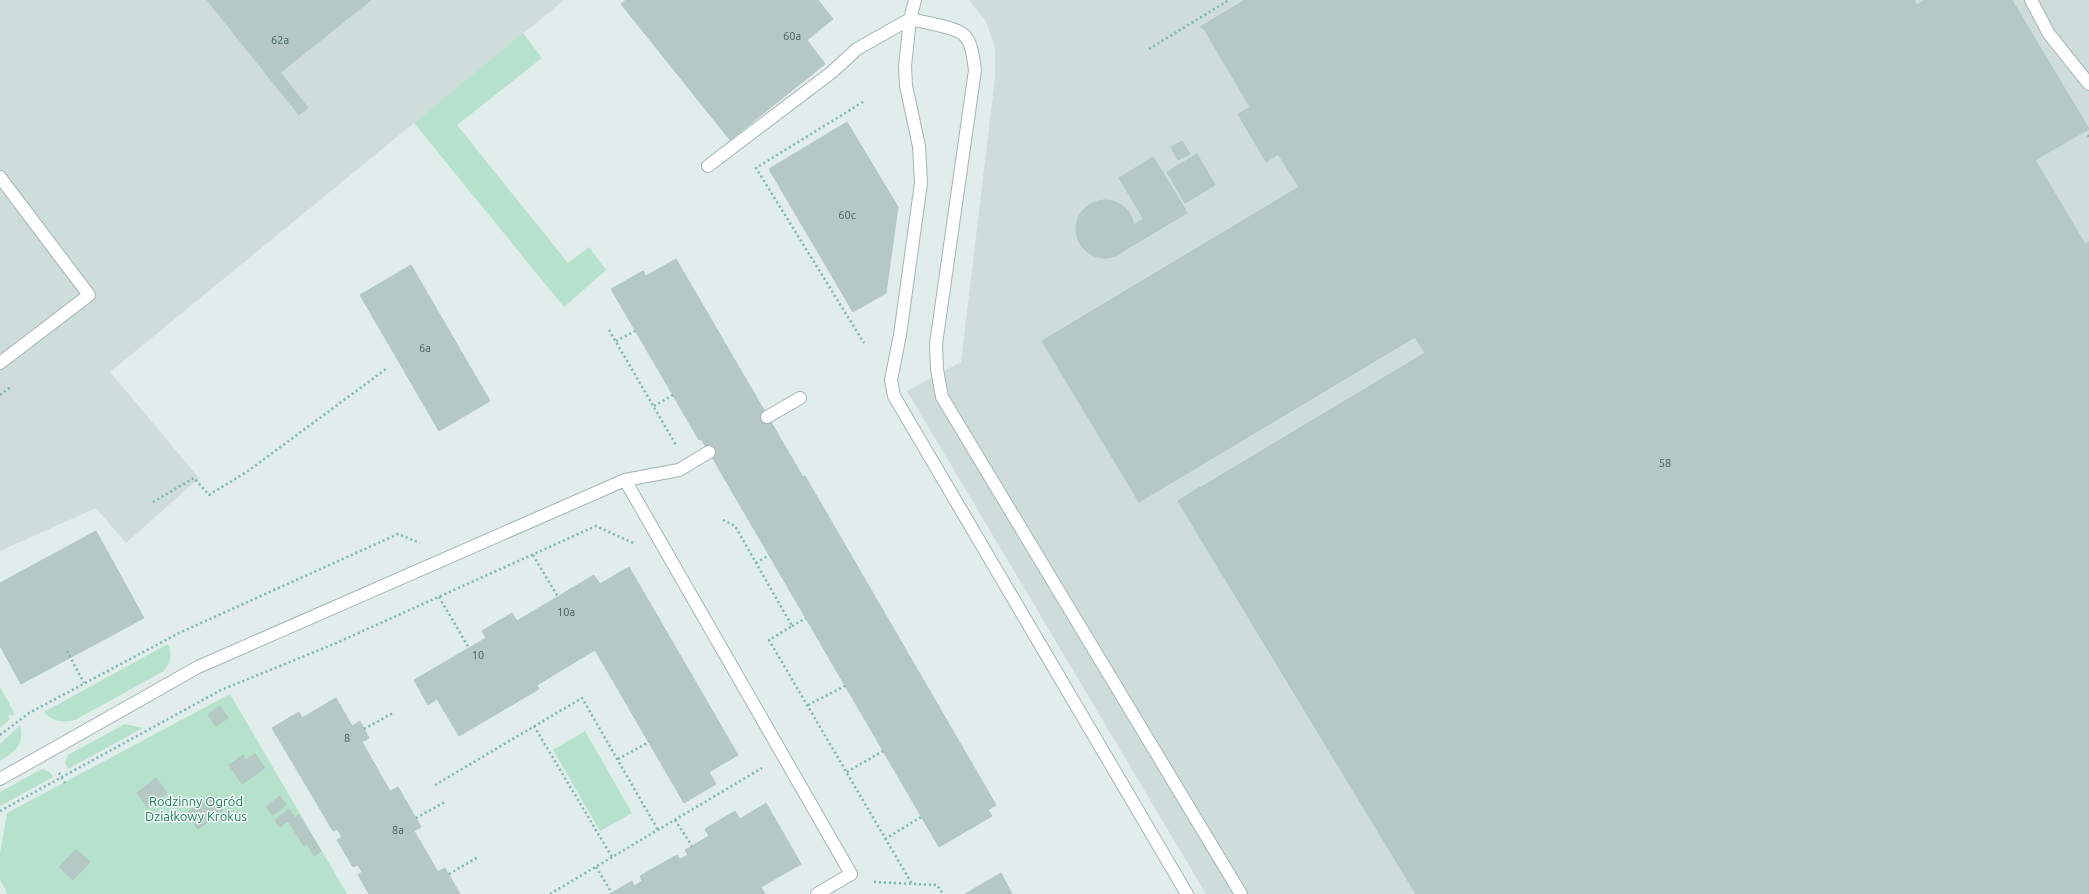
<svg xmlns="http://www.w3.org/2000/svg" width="2089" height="894" font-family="Ubuntu,sans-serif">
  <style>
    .built { fill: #ceddda }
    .green { fill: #b6e1cc }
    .building { fill: #b5c8c4; stroke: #b2c7c3 }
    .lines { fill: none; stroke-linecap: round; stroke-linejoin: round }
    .lane-casing { stroke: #a2b5b3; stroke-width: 14 }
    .street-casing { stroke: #a2b5b3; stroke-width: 14 }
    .path { stroke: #7cb4b0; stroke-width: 2.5; stroke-dasharray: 2 3; stroke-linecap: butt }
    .lane { stroke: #fff; stroke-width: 12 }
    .street { stroke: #fff; stroke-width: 12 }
    .labels { text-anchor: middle; stroke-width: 3; stroke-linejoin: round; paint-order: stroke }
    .number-label { font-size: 11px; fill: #446160 }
    .park-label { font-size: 13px; fill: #247b5a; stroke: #f1f9f7 }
  </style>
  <rect width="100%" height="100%" fill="#e0edea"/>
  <path class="built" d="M0,0H564L110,372L199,478L126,543L96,508L0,551Z
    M969,0H2089V894H1206L907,391L961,362L995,78V48L986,21Z"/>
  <path class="green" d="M523,33L542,58L457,125L568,263L589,247L606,270L564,307L414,123Z
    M168,644C173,654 170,663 164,671L75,720C63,723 53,722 44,712Z
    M0,687L15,714L12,716L10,714L8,717L10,719L0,728Z
    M230,694L347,894H7L0,879V853L7,813Z
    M125,724L143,728L68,769L65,763L68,755Z
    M20,725C25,744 15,752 0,761V744Z
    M585,731L632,813L600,831L553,750Z
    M42,769L50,772L53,777L0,806V792Z"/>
  <path class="building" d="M207,0H371L271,80Z
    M626,0H818L833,19L807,40L825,64L730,140L621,4Z
    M1245,0H1914L1917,5L1925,0H2012L2089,129L2035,160L2085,244L2089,242V894H1416L1178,501L1425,353L1415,337L1139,502L1042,341L1299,187L1278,154L1266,162L1238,114L1250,107L1204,29L1200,27Z
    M280,72L308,108L299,115L271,80Z
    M847,122L898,207L886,293L853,312L769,169Z
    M1182,141L1190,154L1178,160L1171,147Z
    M1197,154L1215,185L1185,203L1167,172Z
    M1153,157L1181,202L1146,223L1119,178Z
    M1076 229a29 29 0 1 1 58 0a29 29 0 1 1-58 0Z
    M1181,202L1187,213L1125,250L1131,243L1134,225L1143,219L1146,223Z
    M676,259L803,477L805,476L996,805L988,810L992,816L939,847L709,452L701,439L699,440L611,289L643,271L646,276Z
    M411,265L490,401L439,431L360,295Z
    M1200,487L1222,523L1445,894H1416L1178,501Z
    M96,531L144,618L21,684L0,646V583Z
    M629,567L738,755L709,772L716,784L684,803L595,650L537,685L539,689L459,736L437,699L428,705L414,680L486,638L482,631L512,613L517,621L594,575L600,584Z
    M336,698L352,726L360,721L369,738L362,742L390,791L398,787L416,818L421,827L414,831L438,872L445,868L460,894H369L358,875L362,872L358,865L353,867L337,840L342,837L337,829L333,831L272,728L299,712L302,718Z
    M220,706L228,718L216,726L208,715Z
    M255,754L265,768L242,784L229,765L243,755L246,760Z
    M156,778L167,793L148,808L137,793Z
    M212,795L223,811L198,829L187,813Z
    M280,796L286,805L273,815L266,807Z
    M766,803L801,864L761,887L765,894H610L632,881L634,886L642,881L640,876L677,855L680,859L688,855L685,850L709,836L705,829L735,811L740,819Z
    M289,809L294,816L280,827L275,820Z
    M299,815L321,851L314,856L307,844L304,846L288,821Z
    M76,849L90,862L73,880L59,867Z
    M1001,873L1012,894H965Z"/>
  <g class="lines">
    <defs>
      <path id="lane" d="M2031,0L2049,34L2089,84
        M910,19L905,66L906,86L919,146L921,183L900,335L891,380L894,396L1187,894
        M708,166L832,72L857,49L910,19
        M0,177L89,295L0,363
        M767,417L800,398
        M625,480L679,470L709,452
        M817,894L851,874"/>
      <path id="street" d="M915,0L910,19C922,22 956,27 964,35C973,44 973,59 975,70L936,344L937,369L942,397L1241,894
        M0,779L198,667L625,480L851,874"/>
    </defs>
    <use href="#lane" class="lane-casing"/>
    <use href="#street" class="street-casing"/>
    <path class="path" d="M1149,49L1229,0
      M863,102L756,168L864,343
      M2088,135L2089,137
      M609,330L676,445
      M616,341L635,331
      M0,395L12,386
      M654,406L673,395
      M153,502L194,478L209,495L248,471L386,369
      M723,520L735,526L792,626L769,640L912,884
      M533,555L558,597
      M756,563L769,555
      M439,597L469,648
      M792,626L806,618
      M67,651L84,683
      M808,705L845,686
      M534,726L612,857
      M364,729L393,713
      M0,735L29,713L179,633L398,534L420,543
      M618,759L649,742
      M847,772L883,751
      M59,773L65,783
      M435,785L582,698L658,830
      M0,811L221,690L334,644L596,526L633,543
      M416,818L445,802
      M675,820L692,846
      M885,839L921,817
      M596,867L612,893
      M449,874L478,857
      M874,882L937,885L943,894
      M550,894L762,768"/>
    <use href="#lane" class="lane"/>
    <use href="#street" class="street"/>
  </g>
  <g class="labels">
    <g class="number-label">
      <text x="792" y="40">60a</text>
      <text x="280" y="44">62a</text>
      <text x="847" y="219">60c</text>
      <text x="425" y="352">6a</text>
      <text x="1665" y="467">58</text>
      <text x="566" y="616">10a</text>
      <text x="478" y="659">10</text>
      <text x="347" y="742">8</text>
      <text x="398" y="834">8a</text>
    </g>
    <g class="park-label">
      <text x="196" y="806">Rodzinny Ogród<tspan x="196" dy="15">Działkowy Krokus</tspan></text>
    </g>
  </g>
</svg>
